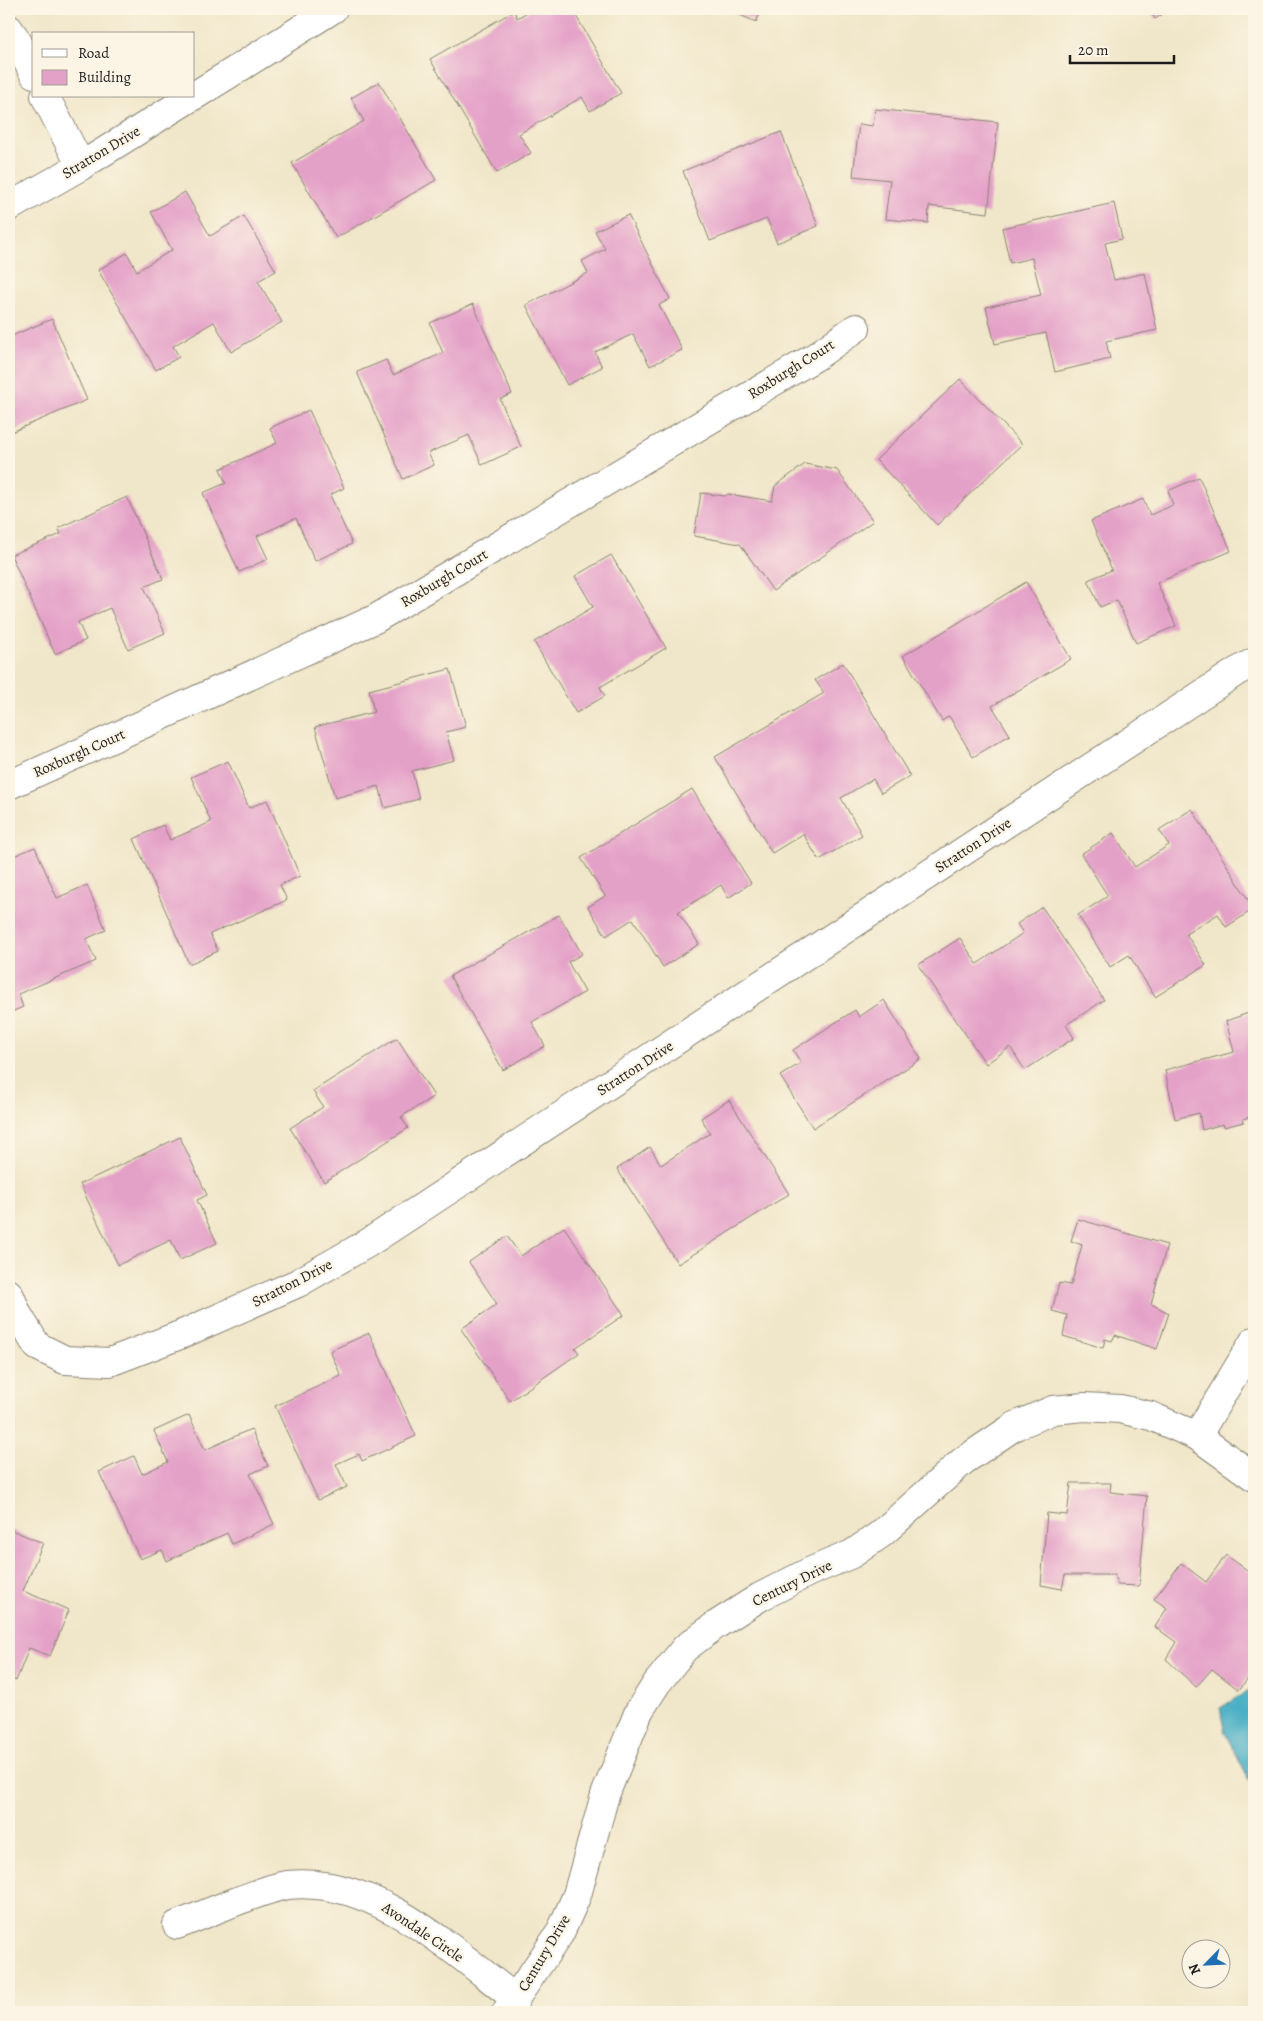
<svg xmlns="http://www.w3.org/2000/svg" width="1263" height="2021" font-family="Alegreya,serif">
  <style>
    .water { fill: #45adc4; stroke: #306470 }
    .building { fill: #e4a1c8 }
    .lines { fill: none; stroke-linecap: round; stroke-linejoin: round }
    .minor-casing { stroke: #868172; stroke-width: 30 }
    .minor { stroke: #fff; stroke-width: 28 }
    .labels { text-anchor: middle; stroke-width: 4.5; stroke-linejoin: round; paint-order: stroke }
    .street-label { font-size: 15px; fill: #1c1c1c; stroke: #fcf5e5 }
  </style>
  <rect width="100%" height="100%" fill="#fcf5e5"/>
  <filter id="ink" filterUnits="userSpaceOnUse"><feTurbulence type="fractalNoise" baseFrequency=".02" numOctaves="2"/><feDisplacementMap in="SourceGraphic" scale="10" xChannelSelector="R" yChannelSelector="G"/><feConvolveMatrix kernelMatrix="1 2 1 2 8 2 1 2 1" color-interpolation-filters="sRGB"/></filter>
  <filter id="wash" filterUnits="userSpaceOnUse"><feTurbulence type="fractalNoise" baseFrequency=".0096" numOctaves="4" result="noise"/><feDisplacementMap in="SourceGraphic" scale="20" xChannelSelector="R" yChannelSelector="G"/><feGaussianBlur stdDeviation="1.12" result="paint"/><feColorMatrix in="noise" values="0 0 0 0 0 0 0 0 0 0 0 0 0 0 0 0 0 1.4 0 .05"/><feComposite in="paint" operator="in"/></filter>
  <g filter="url(#wash)">
    <rect width="100%" height="100%" fill="#f0e6c9"/>
    <path class="water" d="M1254,1687V1790L1225,1733L1220,1708Z"/>
    <g id="blocks">
      <path class="building" d="M533,9H572L621,93L590,111L582,97L519,134L531,153L497,173L430,59L514,11L517,18Z
        M726,9H762L756,22Z
        M1149,9H1171L1155,19Z
        M379,82L436,180L336,238L292,163L364,121L351,98Z
        M875,109L998,122L988,213L929,206L928,223L885,219L890,180L853,176L859,124L873,126Z
        M781,132L818,226L777,243L767,219L710,241L683,171Z
        M185,192L210,236L244,216L276,271L258,281L282,322L231,352L214,322L173,346L179,357L156,370L98,270L127,253L137,271L172,250L151,212Z
        M1114,203L1122,239L1105,243L1114,280L1145,273L1157,330L1106,341L1110,359L1055,372L1046,333L995,344L986,307L1041,295L1032,258L1010,263L1002,228Z
        M628,215L670,299L659,305L682,350L650,366L633,334L595,352L602,367L567,385L526,305L588,273L582,261L605,249L595,231Z
        M473,304L512,394L500,399L521,447L482,465L469,435L428,453L434,465L403,479L357,372L386,360L393,375L443,353L430,323Z
        M52,319L87,400L9,433V337Z
        M960,379L1022,444L937,525L876,460Z
        M309,410L344,488L330,495L352,544L315,561L296,518L257,536L268,559L239,572L203,493L226,483L220,469L277,443L270,428Z
        M805,464L837,470L873,521L773,591L740,544L694,536L701,493L725,496L728,494L772,501L775,486Z
        M1199,477L1231,551L1157,583L1176,626L1136,643L1117,600L1100,607L1088,580L1112,570L1091,521L1143,499L1150,515L1173,505L1168,491Z
        M127,497L163,579L144,587L165,633L128,649L110,608L78,622L86,640L55,654L11,555L61,534L58,528Z
        M611,555L666,648L600,687L605,696L576,713L534,642L593,607L575,576Z
        M1026,582L1071,659L992,706L1010,735L973,757L949,716L942,721L903,656Z
        M843,663L910,776L881,793L873,779L841,798L862,835L819,860L803,834L772,853L715,757L824,693L815,680Z
        M450,669L466,727L446,732L454,760L412,771L419,799L385,808L379,786L335,798L315,727L374,712L369,690Z
        M228,761L249,808L267,800L300,876L280,885L287,900L210,934L218,951L189,964L134,839L163,825L170,840L211,822L191,777Z
        M692,789L751,883L728,898L721,885L678,912L699,944L663,967L633,919L606,936L588,907L605,896L581,858Z
        M1192,809L1254,909L1226,927L1218,914L1186,934L1206,965L1155,997L1129,955L1110,967L1078,915L1108,896L1081,854L1113,833L1135,867L1169,845L1159,830Z
        M35,847L57,898L87,885L106,930L86,939L96,961L18,994L23,1007L9,1013V858Z
        M1042,907L1104,1000L1066,1025L1074,1038L1025,1070L1010,1047L986,1064L918,965L960,938L977,964L1023,933L1017,924Z
        M559,915L582,954L568,962L585,992L532,1022L545,1046L503,1070L450,976Z
        M884,1000L921,1059L813,1128L780,1076L801,1063L793,1050L855,1010L859,1017Z
        M1254,1011V1116L1243,1119L1244,1122L1224,1127L1223,1124L1202,1130L1199,1113L1175,1119L1165,1070L1234,1052L1226,1021Z
        M397,1038L434,1096L401,1117L408,1128L324,1182L290,1128L323,1107L313,1091Z
        M729,1100L789,1194L678,1264L617,1169L650,1147L661,1165L710,1133L701,1118Z
        M180,1137L207,1195L197,1200L217,1243L180,1260L171,1240L118,1265L80,1184Z
        M1078,1219L1167,1245L1151,1304L1169,1313L1157,1349L1115,1335L1112,1341L1105,1339L1103,1348L1063,1336L1067,1315L1052,1311L1059,1283L1071,1285L1082,1245L1071,1241Z
        M564,1227L624,1315L575,1348L579,1353L510,1401L461,1329L497,1304L469,1262L507,1236L521,1256Z
        M369,1333L416,1436L362,1461L359,1454L336,1464L347,1487L318,1500L275,1406L341,1376L330,1351Z
        M189,1415L205,1450L251,1429L268,1466L250,1474L274,1524L232,1544L227,1533L167,1561L162,1550L140,1559L99,1472L134,1456L142,1474L168,1462L154,1431Z
        M1071,1483H1111L1110,1492L1147,1496L1139,1586L1117,1585L1115,1575H1065L1062,1589L1041,1585L1047,1513L1067,1515Z
        M9,1529L43,1543L23,1591L69,1610L50,1656L29,1648L16,1681L9,1678Z
        M1226,1555L1254,1575V1670L1239,1690L1212,1669L1196,1687L1166,1659L1176,1642L1155,1627L1167,1608L1154,1599L1181,1563L1206,1582Z"/>
    </g>
  </g>
  <g filter="url(#ink)">
    <use href="#blocks" fill-opacity="0" stroke="#868172" stroke-width="1"/>
    <g class="lines">
      <defs>
        <path id="minor" d="M9,29L16,39L34,74
          M45,96L81,166
          M194,96L333,9
          M9,207L81,166L193,96
          M9,785L375,619L815,357L856,328
          M9,1294L18,1315L37,1346L65,1360L110,1362L180,1335L298,1283L368,1243L1236,672L1254,662
          M1197,1436L1254,1341
          M177,1925C198,1917 219,1908 240,1900C255,1895 272,1887 288,1885C374,1876 452,1950 516,1999
          M506,2012L560,1933L577,1895L605,1795L639,1711L657,1683L685,1648L716,1625L760,1597L809,1572L852,1554L881,1534L963,1461L1015,1426L1053,1410L1084,1407L1120,1409L1151,1416L1197,1436L1254,1477"/>
      </defs>
      <use href="#minor" class="minor-casing"/>
      <use href="#minor" class="minor"/>
    </g>
  </g>
  <g class="labels">
    <g class="street-label">
      <text transform="translate(101 152) rotate(-31)" y="5">Stratton Drive</text>
      <text transform="translate(791 369) rotate(-32)" y="5">Roxburgh Court</text>
      <text transform="translate(444 578) rotate(-31)" y="5">Roxburgh Court</text>
      <text transform="translate(79 753) rotate(-24)" y="5">Roxburgh Court</text>
      <text transform="translate(973 845) rotate(-33)" y="5">Stratton Drive</text>
      <text transform="translate(635 1068) rotate(-33)" y="5">Stratton Drive</text>
      <text transform="translate(292 1283) rotate(-27)" y="5">Stratton Drive</text>
      <text transform="translate(792 1583) rotate(-26)" y="5">Century Drive</text>
      <text transform="translate(423 1932) rotate(34)" y="5">Avondale Circle</text>
      <text transform="translate(544 1953) rotate(-59)" y="5">Century Drive</text>
    </g>
  </g>
  <rect width="1263" height="2021" fill="none" stroke="#fcf5e5" stroke-width="30"/>
  <rect x="32" y="32" width="162" height="65" fill="#fcf5e5" stroke="#a29e95"/>
  <rect x="42" y="49" width="25" height="8" fill="#ffffff" stroke="#a29e95"/>
  <text x="78" y="58" font-size="15" fill="#1c1c1c">Road</text>
  <rect x="42" y="70" width="25" height="15" fill="#e4a1c8" stroke="#a29e95"/>
  <text x="78" y="82" font-size="15" fill="#1c1c1c">Building</text>
  <g transform="translate(1206 1964) rotate(246)"><circle r="24" fill="#fcf5e5" stroke="#a29e95"/>
  <path d="M0-4L9 19L0 12L-9 19Z" fill="#1f6fb2"/>
  <text y="-8" font-size="14" font-weight="bold" text-anchor="middle" fill="#1c1c1c">N</text>
  </g>
  <path d="M1070 55v8h104v-8" fill="none" stroke="#1c1c1c" stroke-width="2.5"/>
  <text x="1078" y="55" font-size="15" fill="#1c1c1c" stroke="#fcf5e5" stroke-width="4" paint-order="stroke">20 m</text>
</svg>
